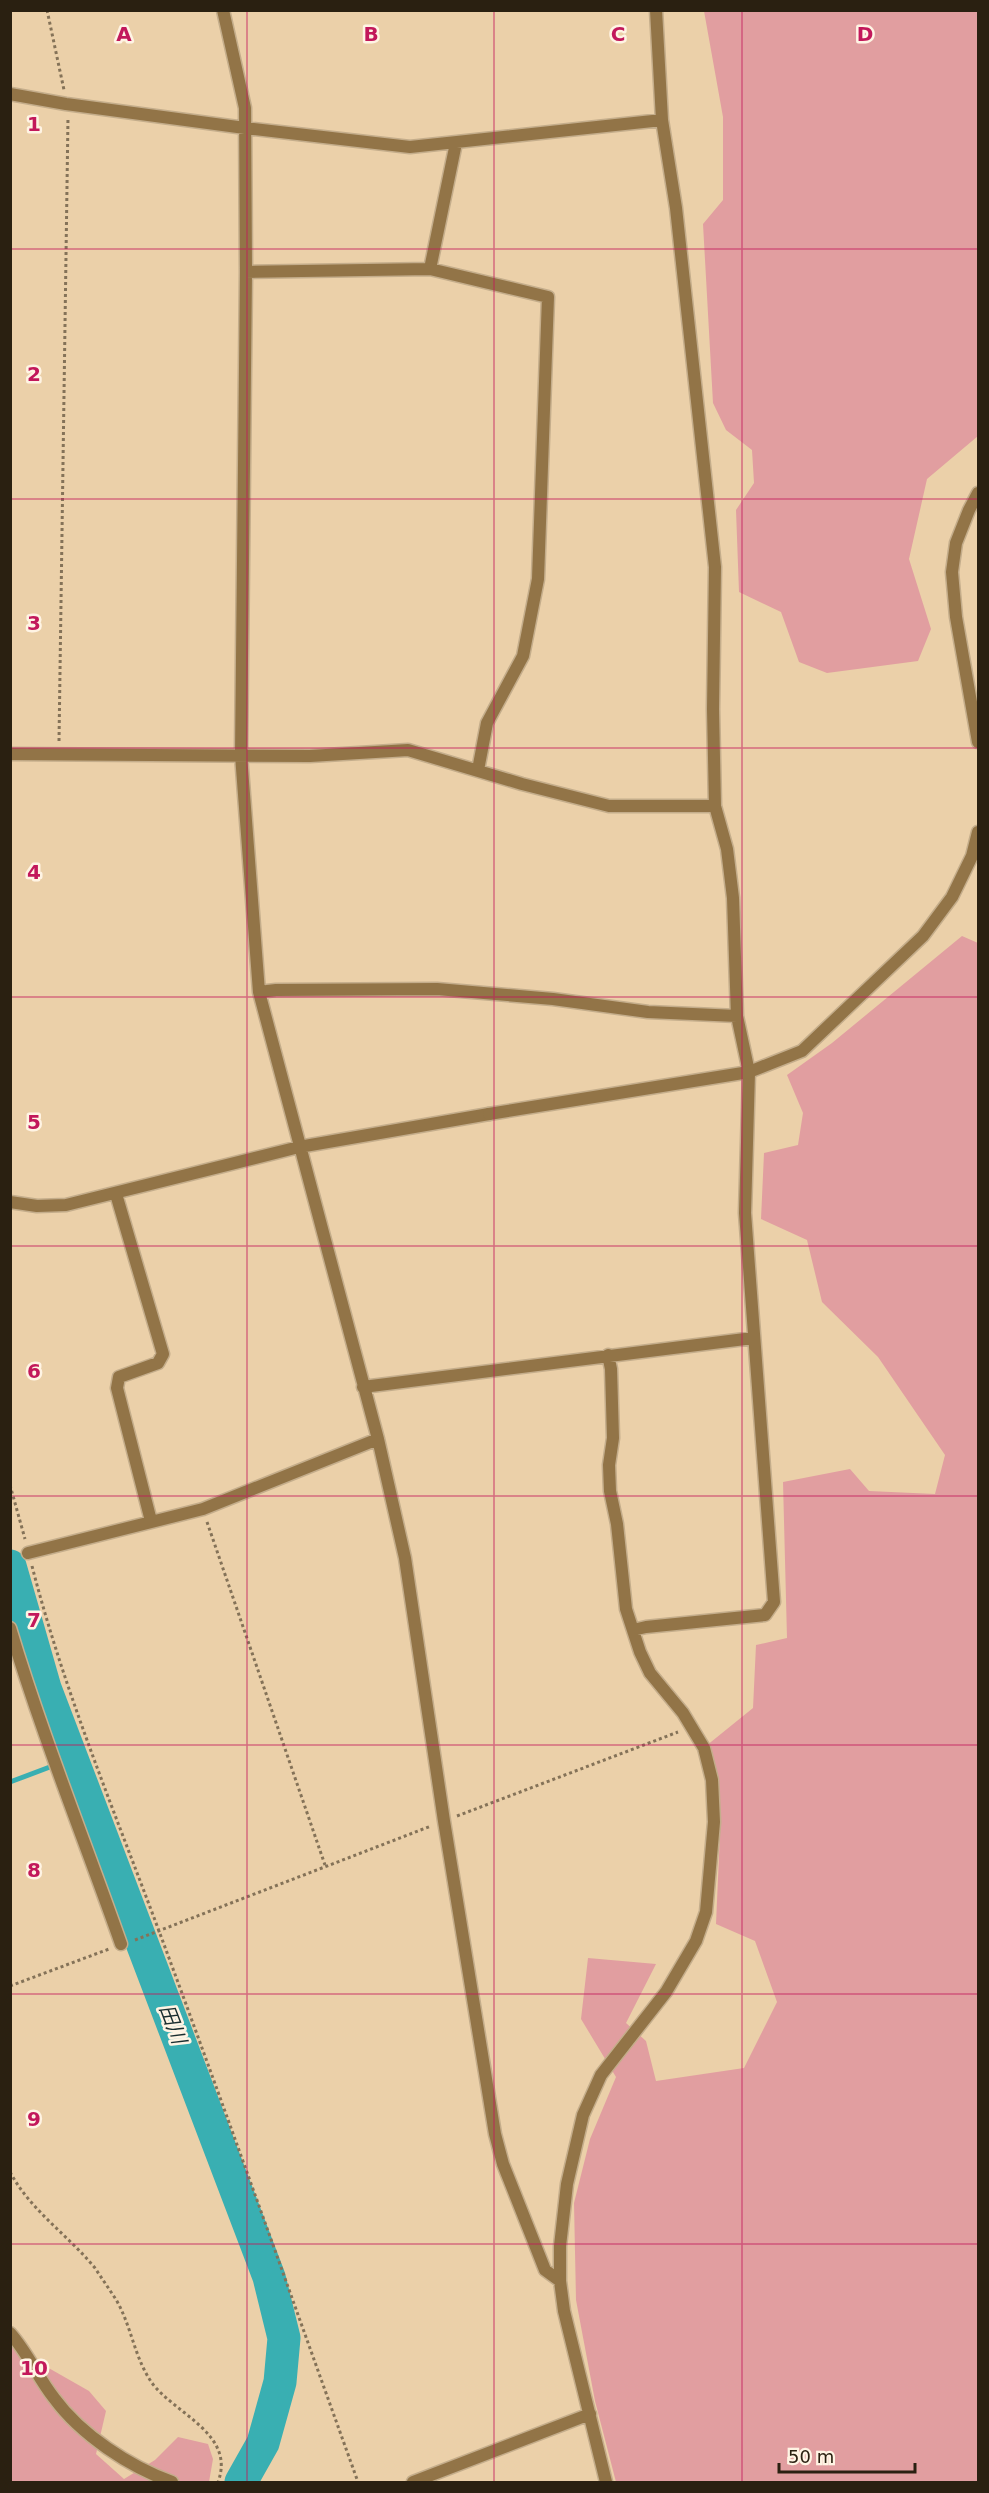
<svg xmlns="http://www.w3.org/2000/svg" width="989" height="2493" font-family="'DejaVu Sans','Noto Sans JP',sans-serif">
  <style>
    .green { fill: #e19ea0 }
    .lines { fill: none; stroke-linecap: round; stroke-linejoin: round }
    .stream { stroke: #39afb2; stroke-width: 5 }
    .river { stroke: #39afb2; stroke-width: 33 }
    .minor-casing { stroke: #c4ad8b; stroke-width: 15 }
    .tertiary-casing { stroke: #c4ad8b; stroke-width: 15 }
    .path { stroke: #847258; stroke-width: 3; stroke-dasharray: 3 3; stroke-linecap: butt }
    .minor { stroke: #927447; stroke-width: 12 }
    .tertiary { stroke: #927447; stroke-width: 12 }
    .grid { fill: none; stroke: #c2185b; stroke-width: 1.5; stroke-opacity: 0.55 }
    .labels { text-anchor: middle; stroke-width: 5; stroke-linejoin: round; paint-order: stroke }
    .water-label { font-size: 20px; font-style: italic; fill: #1a2e2f; stroke: #fff4e4 }
    .grid-label { font-size: 20px; text-anchor: middle; font-weight: bold; fill: #c2185b; stroke: #fff4e4; stroke-width: 5; stroke-linejoin: round; paint-order: stroke }
  </style>
  <rect width="100%" height="100%" fill="#ebd0a9"/>
  <path class="green" d="M704,11H978V436L927,479L909,559L931,629L918,661L827,673L799,662L781,612L739,592L736,510L754,483L752,450L726,430L713,403L703,224L723,200V117Z
    M962,936L978,943V2482H616L595,2401L576,2300L574,2203L590,2139L616,2077L581,2019L588,1958L656,1964L626,2023L646,2041L656,2081L744,2068L777,2002L755,1941L716,1924L720,1833L706,1746L753,1708L756,1645L787,1638L783,1482L850,1469L869,1491L935,1494L945,1455L878,1357L822,1302L807,1240L761,1219L764,1153L798,1145L803,1113L787,1075L832,1043Z
    M10,2346L89,2391L106,2411L96,2454L124,2479L155,2460L178,2437L208,2444L213,2459L209,2482H11Z"/>
  <g class="lines">
    <path class="stream" d="M10,1782L71,1759"/>
    <path class="river" d="M10,1566L45,1688L269,2277L284,2338L280,2382L263,2443L241,2482"/>
    <defs>
      <path id="minor" d="M223,10L245,108L246,272L241,755L259,992L378,1439L405,1558L444,1821L495,2134L503,2164L545,2270L560,2281L564,2311L606,2482
        M10,94L66,104L245,128L410,147L662,120
        M430,269L456,143
        M246,272L430,269L548,297L538,579L523,656L487,723L478,770
        M10,754L310,756L408,750L522,784L609,806H715
        M259,992L276,990L437,989L553,999L648,1012L737,1016
        M116,1194L163,1354L158,1363L119,1377L117,1388L151,1521
        M10,1202L37,1206L66,1205L299,1147L489,1114
        M363,1387L753,1338
        M28,1553L203,1509L378,1439
        M10,1628C42,1735 84,1839 121,1944
        M633,1630L646,1627L765,1615L774,1602L745,1213L749,1072L737,1016L733,898L727,849L715,806L713,709L715,567L676,208L662,120L656,10
        M560,2281V2246L567,2184L583,2115L601,2075L666,1992L696,1941L706,1912L714,1822L712,1780L704,1748L683,1713L650,1673L640,1652L626,1609L617,1524L610,1491L609,1465L613,1438L611,1369L608,1355
        M10,2333C28,2353 38,2378 54,2398C81,2435 130,2467 172,2482
        M413,2482L590,2414"/>
      <path id="tertiary" d="M978,493L969,510L956,543L952,572L956,617L978,742
        M489,1114L749,1072L802,1051L923,936L952,897L972,856L978,832"/>
    </defs>
    <use href="#minor" class="minor-casing"/>
    <use href="#tertiary" class="tertiary-casing"/>
    <path class="path" d="M47,10L64,90
      M59,741L68,117
      M10,1485L25,1539
      M207,1522L325,1865
      M32,1566C64,1691 114,1810 159,1931C227,2114 292,2299 358,2482
      M457,1816L678,1732
      M135,1940L431,1826
      M10,1986L109,1949
      M10,2172C31,2211 68,2235 95,2268C101,2277 107,2286 113,2295C131,2321 133,2356 152,2383C175,2414 236,2434 218,2482"/>
    <use href="#minor" class="minor"/>
    <use href="#tertiary" class="tertiary"/>
  </g>
  <path class="grid" d="M247,10V2482M494,10V2482M742,10V2482M10,249H978M10,499H978M10,748H978M10,997H978M10,1246H978M10,1496H978M10,1745H978M10,1994H978M10,2244H978"/>
  <g class="labels">
    <g class="water-label">
      <text transform="translate(173 2024) rotate(69)" y="7">田川</text>
    </g>
  </g>
  <g class="grid-label">
    <text x="124" y="41">A</text>
    <text x="371" y="41">B</text>
    <text x="618" y="41">C</text>
    <text x="865" y="41">D</text>
    <text x="34" y="131">1</text>
    <text x="34" y="381">2</text>
    <text x="34" y="630">3</text>
    <text x="34" y="879">4</text>
    <text x="34" y="1129">5</text>
    <text x="34" y="1378">6</text>
    <text x="34" y="1627">7</text>
    <text x="34" y="1877">8</text>
    <text x="34" y="2126">9</text>
    <text x="34" y="2375">10</text>
  </g>
  <rect width="989" height="2493" fill="none" stroke="#2a2011" stroke-width="24"/>
  <path d="M779 2463v9h136v-9" fill="none" stroke="#2a2011" stroke-width="3"/>
  <text x="788" y="2463" font-size="18" fill="#2a2011" stroke="#fff4e4" stroke-width="4.5" paint-order="stroke">50 m</text>
</svg>
